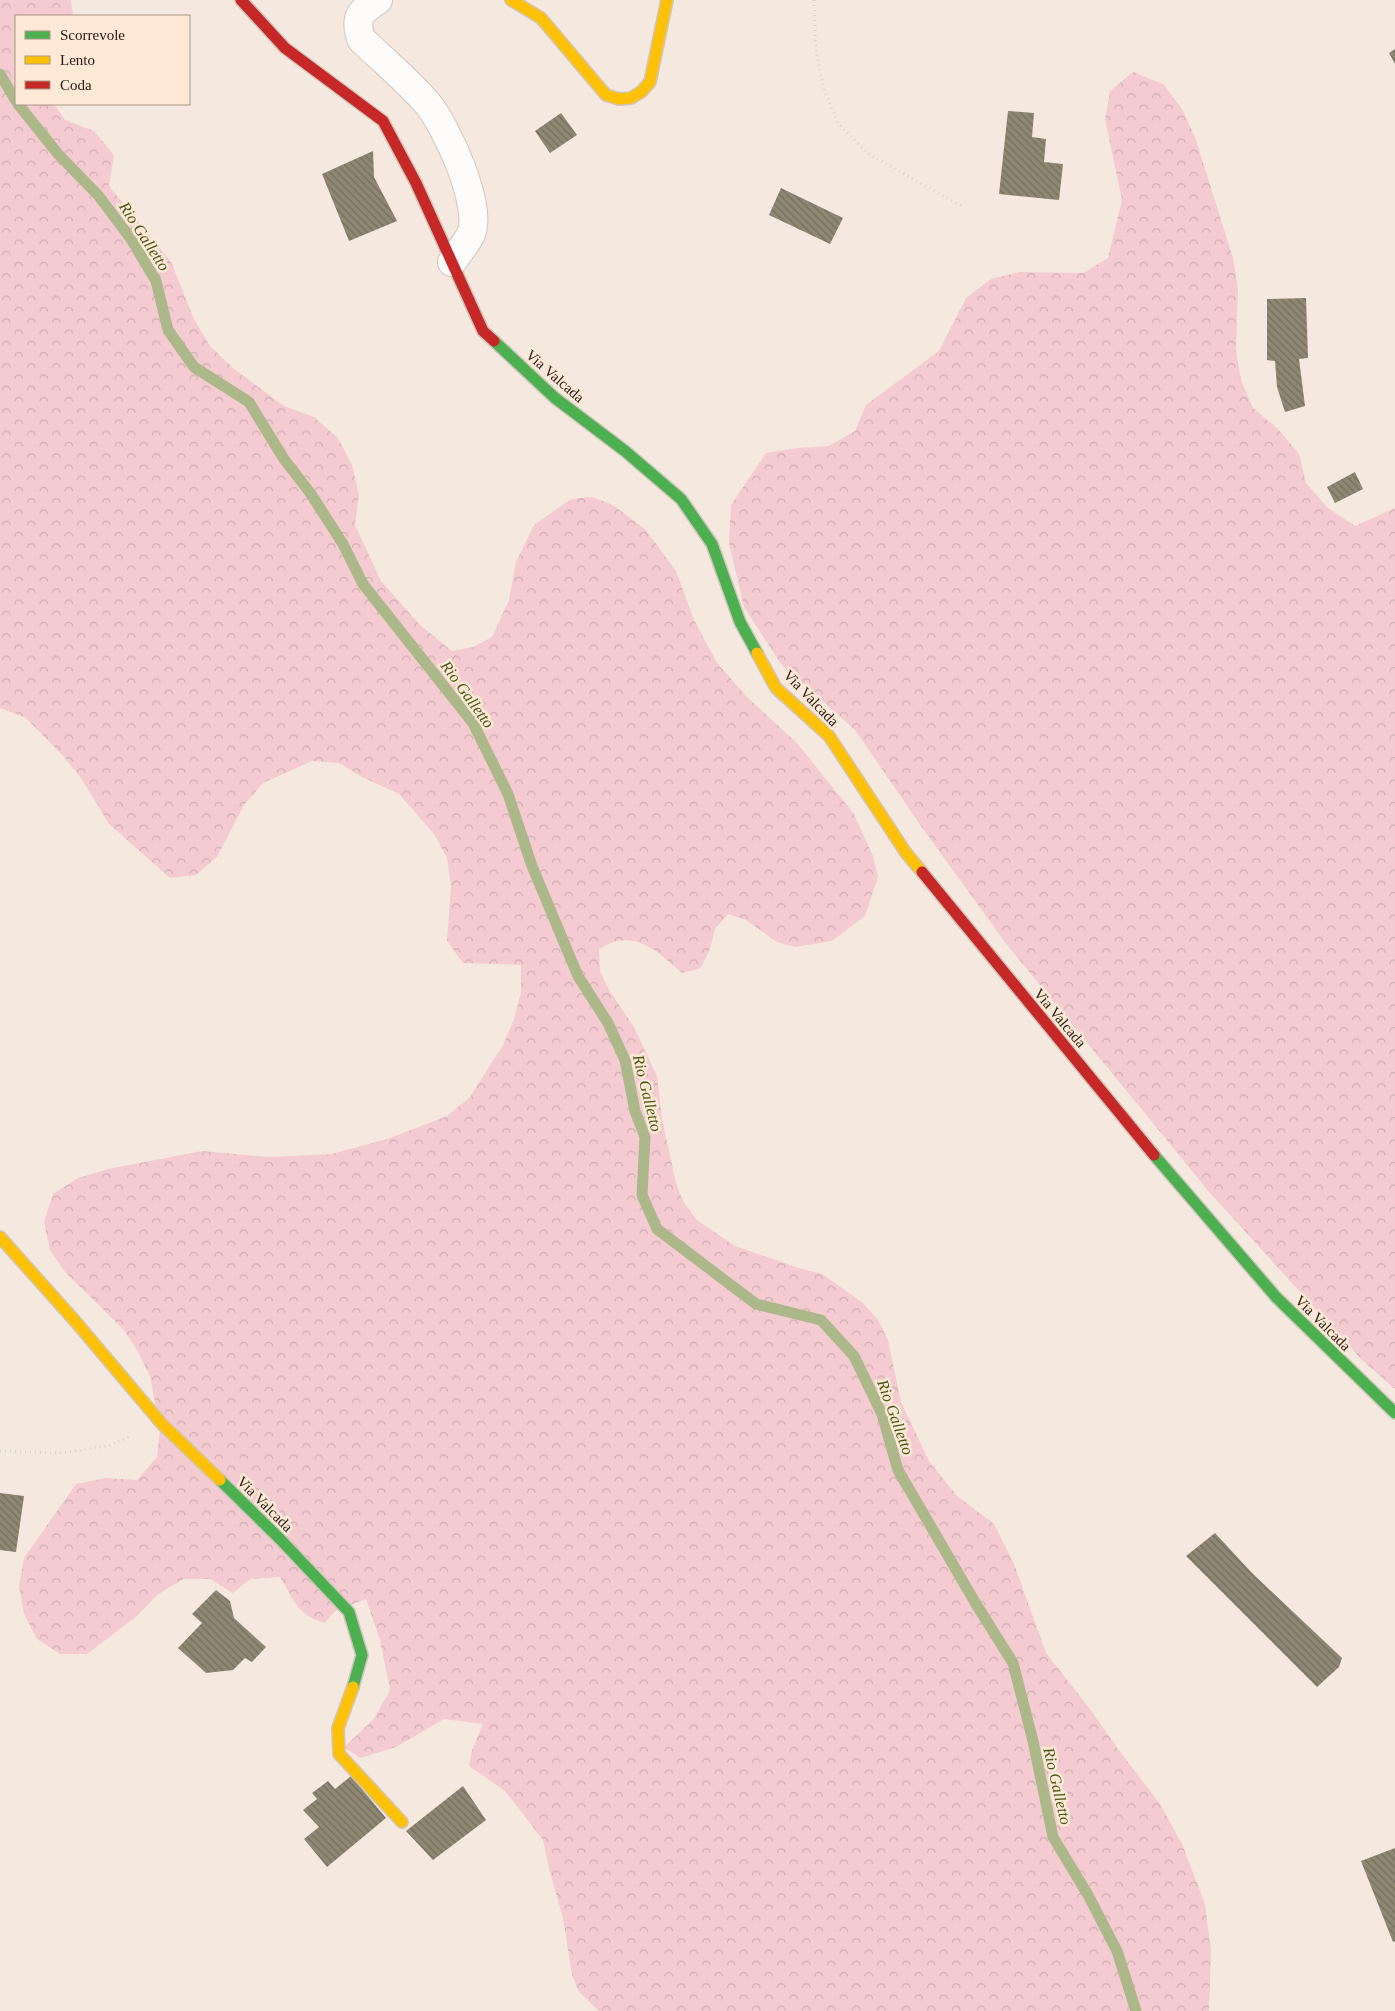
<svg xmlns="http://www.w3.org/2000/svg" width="1395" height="2011" font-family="'Times New Roman',serif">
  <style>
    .forest { fill: url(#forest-crowns) }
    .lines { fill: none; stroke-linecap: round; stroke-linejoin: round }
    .stream { stroke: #acb78a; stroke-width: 11 }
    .building { fill: url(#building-back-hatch) }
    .street-casing { stroke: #d0c5bc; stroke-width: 30 }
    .fast-casing { stroke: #d0c5bc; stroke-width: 14 }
    .slow-casing { stroke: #d0c5bc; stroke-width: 14 }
    .jam-casing { stroke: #d0c5bc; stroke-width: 14 }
    .path { stroke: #d9d5d2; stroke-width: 3; stroke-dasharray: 1 4; stroke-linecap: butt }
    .street { stroke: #fefcfa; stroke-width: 28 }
    .fast { stroke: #4caf50; stroke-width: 11 }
    .slow { stroke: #ffc107; stroke-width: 11 }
    .jam { stroke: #c62828; stroke-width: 11 }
    .labels { text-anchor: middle; stroke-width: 5; stroke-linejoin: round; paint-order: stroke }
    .street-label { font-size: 15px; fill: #241b13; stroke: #fee8d6 }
    .water-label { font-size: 16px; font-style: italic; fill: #455817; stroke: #fee8d6 }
  </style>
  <defs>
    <pattern id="forest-crowns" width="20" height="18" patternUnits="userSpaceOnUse" patternTransform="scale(1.25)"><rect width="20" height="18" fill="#f3cbd1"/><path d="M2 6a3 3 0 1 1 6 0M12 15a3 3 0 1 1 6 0" fill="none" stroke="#d0aeb3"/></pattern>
    <pattern id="building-back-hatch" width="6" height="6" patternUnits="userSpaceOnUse" patternTransform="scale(1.25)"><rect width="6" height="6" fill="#8f8774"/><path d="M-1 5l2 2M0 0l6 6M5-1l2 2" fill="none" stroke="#756e5e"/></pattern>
  </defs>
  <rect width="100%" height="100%" fill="#f5e9df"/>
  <path class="forest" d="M0,0H71L73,16H16V104H54L65,120L94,131L114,155L109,186L171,262L194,319L210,346L233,368L284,406L314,417L338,438L352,465L359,495L355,525L381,581L420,625L452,651L473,647L492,637L509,600L516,562L534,525L571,499L592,497L613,505L646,530L676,571L694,620L717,663L747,697L797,743L854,814L873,856L878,877L865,916L832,941L795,947L777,942L746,920L728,914L715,929L710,949L701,968L682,973C663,957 645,936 617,941C611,942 605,946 599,949L600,971L609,990L634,1027L657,1076L662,1119L676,1183L684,1203L697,1220L735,1246L799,1268L822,1274L863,1303L878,1320L888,1340L901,1402L929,1461L957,1496L994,1524L1014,1564L1046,1653L1090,1709L1118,1749L1160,1804L1182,1844L1205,1904L1211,1951L1209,2011H599L579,1992L572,1975L563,1918L550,1872L543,1840L505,1791L469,1766L472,1750L483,1724L444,1719L396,1747L360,1758L344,1747L373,1720L390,1690L380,1640L366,1599L335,1611L325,1623C296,1614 295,1602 280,1577L250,1579L233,1593L210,1579H183L157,1595L137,1616L87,1654H60L37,1639L24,1614L19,1586L24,1558L76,1484L105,1478L137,1480L157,1457L160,1430L150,1376L138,1352L124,1330L65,1272L50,1250L44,1222L53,1194L78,1178L108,1169L202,1151L268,1157L332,1154L390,1138L447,1116L470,1097L503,1045L514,1019L521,992V965L463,963L447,941L451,886L447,858L434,834L399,794L362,777L339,763L312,761L263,783L244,805L217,857L196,875L170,878L109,824L81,778L64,757L26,718L0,708Z
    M1133,72L1163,84L1182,109L1195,137L1233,258L1238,288L1236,350L1241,380L1253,408L1278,429L1299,454L1306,483L1327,507L1355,526L1395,508V1389L1362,1360L1210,1193L1004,941L921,826L855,730L781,664L744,607L729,543L731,505L766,453L798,448L829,446L855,431L866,405L939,351L966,298L991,279L1020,272L1083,273L1108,258L1122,200L1105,119L1110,91Z"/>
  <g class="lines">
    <path class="stream" d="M0,74L16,101
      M18,104L58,154L98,195L131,239L156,281L168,330L194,367L249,402L284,459L311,494L343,544L363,584L473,723L508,794L532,866L578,976L608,1023L625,1060L635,1111L645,1137L642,1195L657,1229L756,1304L821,1320L854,1356L882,1414L898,1470L976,1604L1013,1663L1033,1741L1053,1837L1088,1895L1117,1951L1136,2011"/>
  </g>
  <path class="building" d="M1395,49V64L1389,53Z
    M1008,111L1034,113L1032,137L1046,139L1044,162L1063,164L1059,200L999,194Z
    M561,113L577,135L550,153L535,131Z
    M373,151L374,177L397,221L349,241L322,174Z
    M781,188L843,218L830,244L769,215Z
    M1306,298L1308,358L1299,359L1305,406L1285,412L1277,387L1275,361L1267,360V299Z
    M1355,472L1363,489L1335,503L1327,487Z
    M0,1493L24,1496L16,1552L0,1550Z
    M1215,1533L1252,1573L1342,1658L1339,1667L1317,1687L1186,1556Z
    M216,1590L230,1601L234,1618L266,1647L252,1662L245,1658L233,1670L206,1673L178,1648L202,1623L192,1614Z
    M351,1776L386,1818L327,1867L304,1839L319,1827L303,1810L317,1799L312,1793L328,1781L335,1789Z
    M463,1786L486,1820L433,1860L406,1831Z
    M1395,1848V1941L1393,1942L1361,1861Z"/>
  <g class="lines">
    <defs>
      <path id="street" d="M378,0C360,12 354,17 361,39C383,60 407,80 427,103C446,125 483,206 471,234C466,244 458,253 452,262"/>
      <path id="fast" d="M494,341L555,398L625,451L681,499L712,544L740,622L757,653
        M1154,1155L1276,1297L1395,1413
        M220,1480L280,1539L349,1612L362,1655L353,1687"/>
      <path id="slow" d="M511,0L541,18L606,95L619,99L631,98L641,92L650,82L667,0
        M757,653L776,688L829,736L906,853L922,872
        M0,1237L75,1321L162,1424L220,1480
        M353,1687L338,1728L339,1754L402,1822"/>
      <path id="jam" d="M241,0L285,48L383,121L416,183L483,331L494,341
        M922,872L1154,1155"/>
    </defs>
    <use href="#street" class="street-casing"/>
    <use href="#fast" class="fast-casing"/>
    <use href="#slow" class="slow-casing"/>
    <use href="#jam" class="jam-casing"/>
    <path class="path" d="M814,0L816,51L824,89L838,123L867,153L963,207
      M0,1451L59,1453L108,1446L129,1437"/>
    <use href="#street" class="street"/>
    <use href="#fast" class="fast"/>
    <use href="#slow" class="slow"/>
    <use href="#jam" class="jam"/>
  </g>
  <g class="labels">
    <g class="street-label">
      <text transform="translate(555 376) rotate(41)" y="5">Via Valcada</text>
      <text transform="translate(811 698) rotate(46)" y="5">Via Valcada</text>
      <text transform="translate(1060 1018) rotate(50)" y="5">Via Valcada</text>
      <text transform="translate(1323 1323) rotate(45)" y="5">Via Valcada</text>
      <text transform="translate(265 1504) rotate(45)" y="5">Via Valcada</text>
    </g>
    <g class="water-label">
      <text transform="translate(145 236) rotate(57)" y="6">Rio Galletto</text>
      <text transform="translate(468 694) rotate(54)" y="6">Rio Galletto</text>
      <text transform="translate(648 1093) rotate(76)" y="6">Rio Galletto</text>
      <text transform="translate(896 1417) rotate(70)" y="6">Rio Galletto</text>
      <text transform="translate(1058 1786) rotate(77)" y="6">Rio Galletto</text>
    </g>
  </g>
  <rect x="15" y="15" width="175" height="90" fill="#fee8d6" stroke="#a79688"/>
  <rect x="25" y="31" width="25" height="8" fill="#4caf50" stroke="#a79688"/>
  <text x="60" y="40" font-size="15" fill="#241b13">Scorrevole</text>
  <rect x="25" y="56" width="25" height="8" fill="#ffc107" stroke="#a79688"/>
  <text x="60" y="65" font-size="15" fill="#241b13">Lento</text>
  <rect x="25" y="81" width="25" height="8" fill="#c62828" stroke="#a79688"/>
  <text x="60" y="90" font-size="15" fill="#241b13">Coda</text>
</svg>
